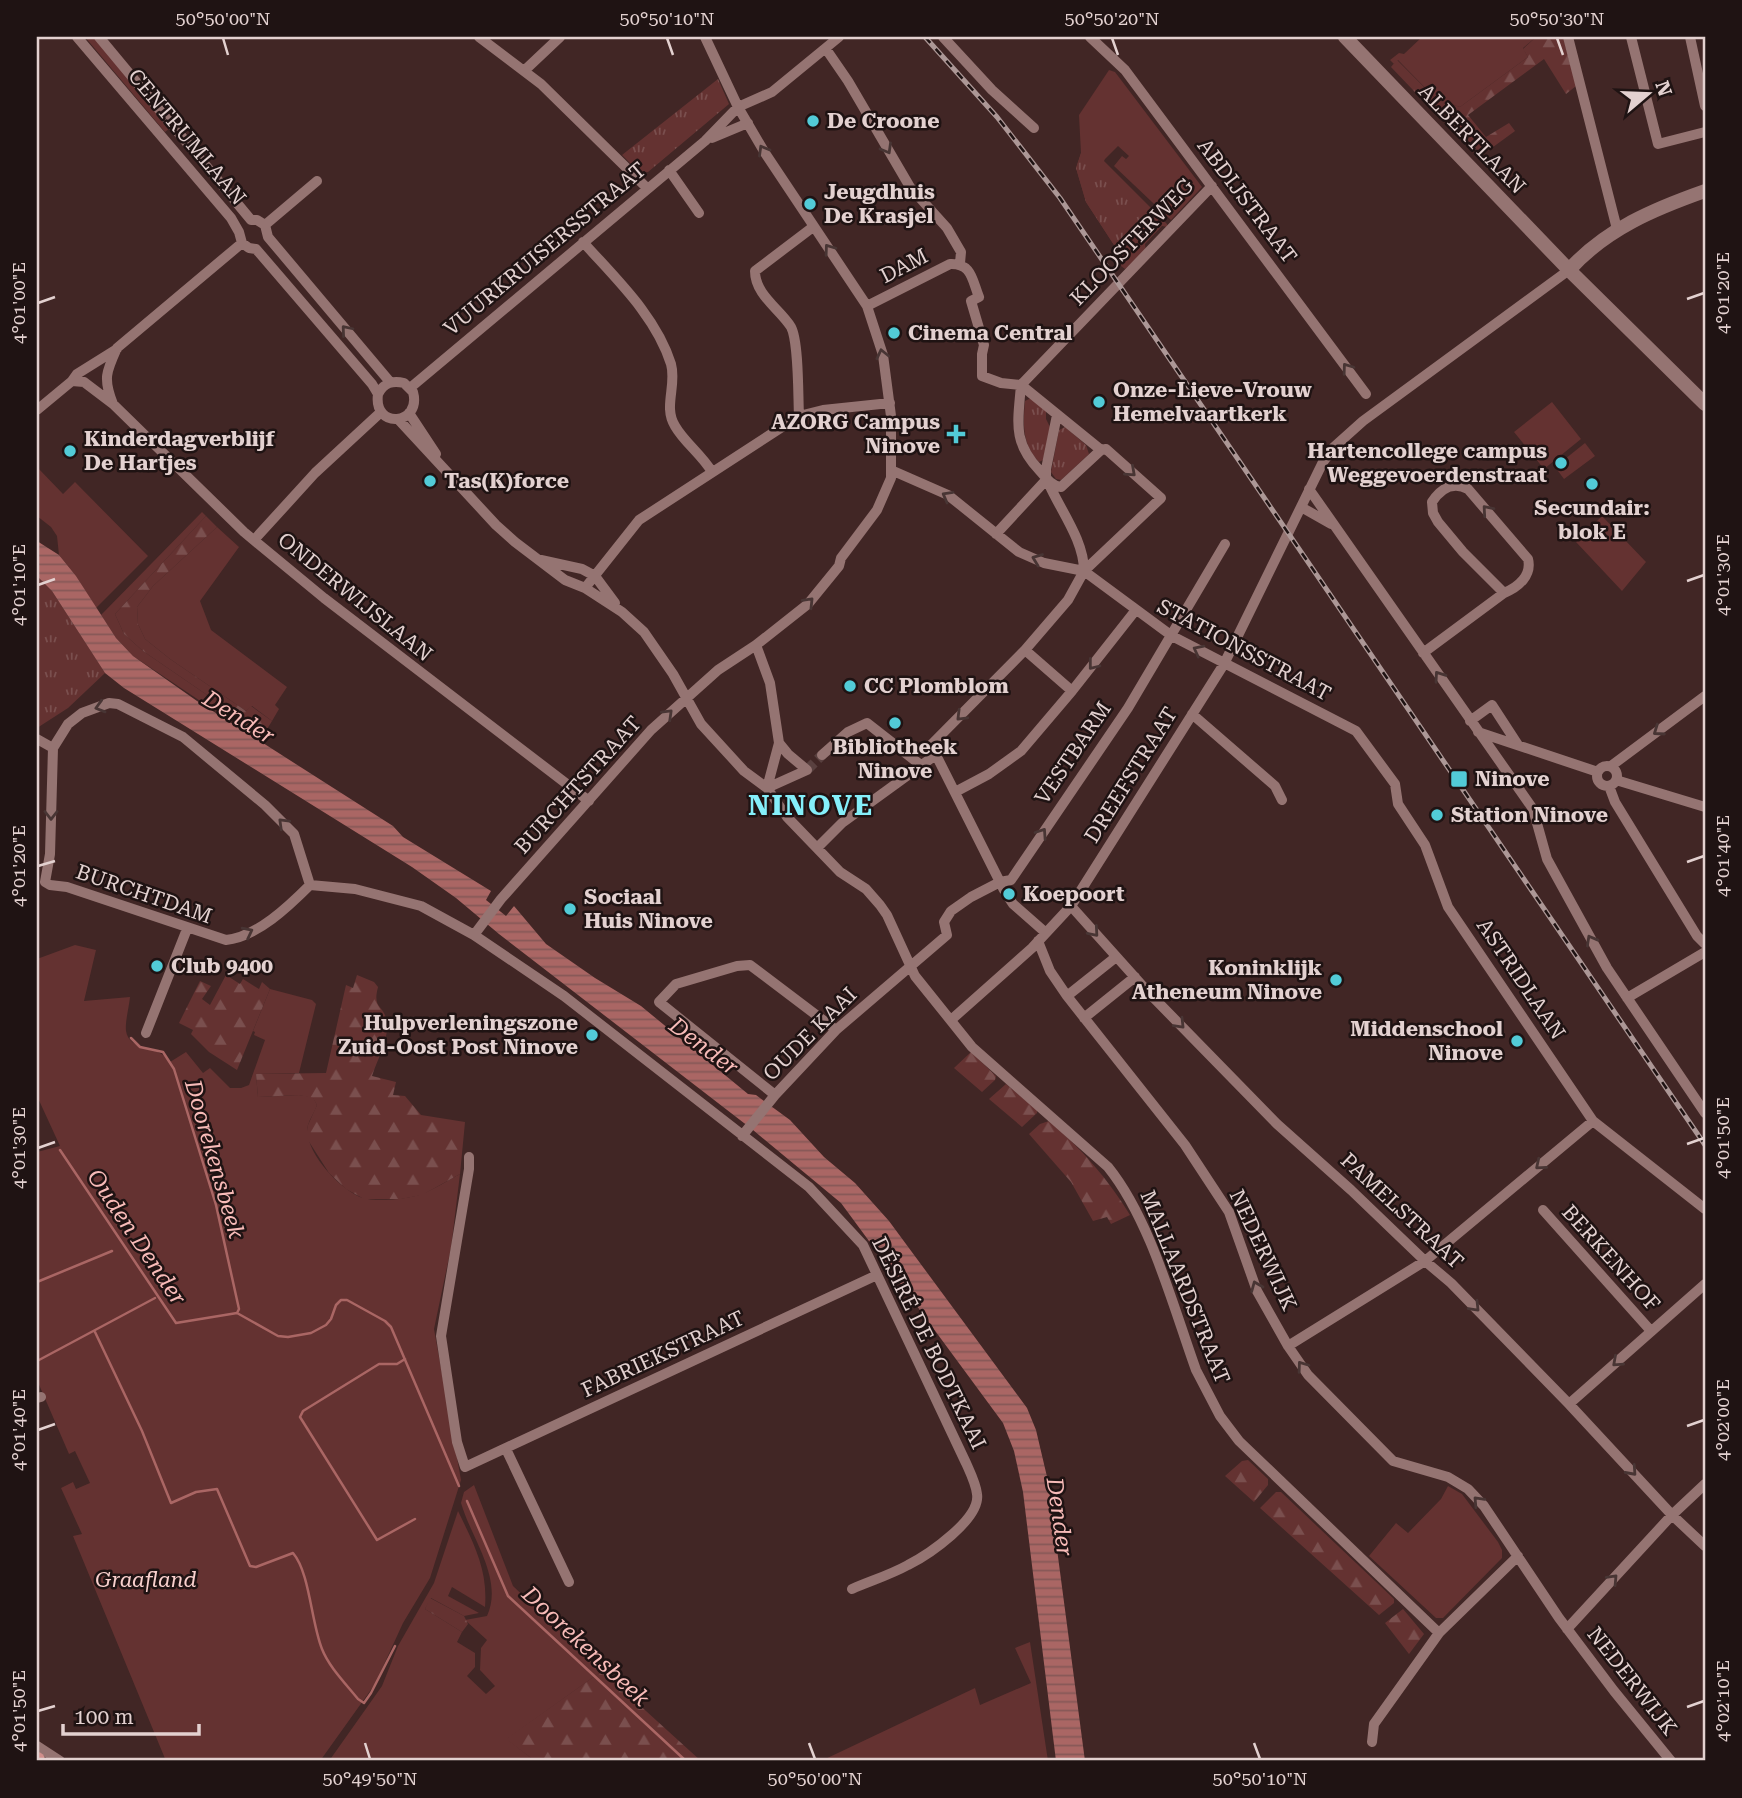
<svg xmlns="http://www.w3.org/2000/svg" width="1742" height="1798" font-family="'Roboto Serif',serif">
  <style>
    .green { fill: #643231 }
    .forest { fill: url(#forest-firs) }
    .park { fill: url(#park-tufts) }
    .water { fill: url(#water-rules) }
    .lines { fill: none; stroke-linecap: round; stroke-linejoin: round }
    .stream { stroke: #aa6664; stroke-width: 2.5 }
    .street-tunnel { stroke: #59403f; stroke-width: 10; stroke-dasharray: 10 5; stroke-linecap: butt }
    .street { stroke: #957472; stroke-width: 10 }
    .secondary { stroke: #957472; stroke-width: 14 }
    .primary { stroke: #d08f8c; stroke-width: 16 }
    .rail-casing { stroke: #ac9796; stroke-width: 5 }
    .rail { stroke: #1f1313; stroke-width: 2.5; stroke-dasharray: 8; stroke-linecap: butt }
    .oneway { stroke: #483534 }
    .ticks { fill: none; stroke: #e3d1d0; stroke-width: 2.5 }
    .poi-dot { fill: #52cbd7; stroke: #1f1313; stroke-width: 2.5 }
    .labels { text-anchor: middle; stroke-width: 5; stroke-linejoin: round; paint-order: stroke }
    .poi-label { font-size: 21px; font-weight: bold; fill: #e3d1d0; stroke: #1f1313; text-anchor: start }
    .street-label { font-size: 21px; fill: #e3d1d0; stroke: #1f1313 }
    .park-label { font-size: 21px; font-style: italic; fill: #fad1ce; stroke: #1f1313 }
    .water-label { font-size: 23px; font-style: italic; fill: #f8bbb8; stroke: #1f1313 }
    .district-label { font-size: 28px; font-weight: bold; letter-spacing: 2px; fill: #85effa; stroke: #1f1313 }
    .neatline { fill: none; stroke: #e3d1d0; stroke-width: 2.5 }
    .ticks-label { font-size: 18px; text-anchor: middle; fill: #e3d1d0 }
  </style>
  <defs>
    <pattern id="forest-firs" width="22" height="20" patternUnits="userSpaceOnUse" patternTransform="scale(1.75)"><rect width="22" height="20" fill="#643231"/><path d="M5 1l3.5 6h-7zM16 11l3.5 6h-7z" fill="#7a4f4e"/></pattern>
    <pattern id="park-tufts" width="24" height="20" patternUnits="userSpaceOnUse" patternTransform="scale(1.75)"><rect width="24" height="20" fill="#643231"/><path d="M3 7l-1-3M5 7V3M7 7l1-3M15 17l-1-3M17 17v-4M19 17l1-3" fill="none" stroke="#7a4f4e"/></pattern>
    <pattern id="water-rules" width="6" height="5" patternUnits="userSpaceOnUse" patternTransform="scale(1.75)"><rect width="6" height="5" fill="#aa6664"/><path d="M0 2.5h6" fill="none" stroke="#865857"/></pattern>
  </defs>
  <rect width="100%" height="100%" fill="#412625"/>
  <path class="green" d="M85,37H94L170,128L165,132Z
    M1422,37H1536L1523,48L1528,57L1460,107L1437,100L1398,60L1394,64L1390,60L1399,53L1404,54Z
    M1109,70L1115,72L1202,187L1171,220L1114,166L1122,156L1126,159L1129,156L1118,146L1105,159L1104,161L1167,224V227L1162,226L1145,244L1146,251L1125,269L1121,266L1123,259L1086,202L1076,168L1081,153L1079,115Z
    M1552,402L1581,439L1544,469L1514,432Z
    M1585,443L1595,456L1564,479L1555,467Z
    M37,467L63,494L75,482L148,556L96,608L76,576L59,555L57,536L51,527L37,516Z
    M202,512L206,516L115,614L124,634L143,651L264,734L260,741L133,656L116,638L101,615Z
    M1602,516L1646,562L1622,591L1576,542Z
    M217,527L239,547L200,601L211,630L287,687L275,705L279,709L272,721L252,706L246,711L170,659L145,639L138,624L137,607L153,586Z
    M75,945L96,950L84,1001L130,997C129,1008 125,1021 126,1031C129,1052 159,1044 170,1062L186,1052L203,1073L210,1068L230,1088H241L249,1085L265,1040L254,1035L255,1032L253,1031L270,989L312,1000L316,1004L299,1073L256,1074L258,1097L299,1095L313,1097L317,1105C315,1112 310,1118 308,1125C302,1150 341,1191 363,1198C376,1202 410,1199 422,1194C435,1189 448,1180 460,1174L451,1248L434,1329L461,1480L430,1578L403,1623L375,1684L320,1761H166L73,1536L82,1534L61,1488L73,1482L76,1489L90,1483L75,1451L69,1454L37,1380V1152L60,1146L37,1096V959Z
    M474,1485L513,1586L602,1671L507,1739L535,1761H329L382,1686L398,1646L434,1583L458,1511C474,1544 488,1570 485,1607L452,1587L448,1596L479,1613L464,1616L431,1598L425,1609L462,1632L457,1642L475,1653V1667L467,1676L486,1694L495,1686L480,1670L481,1648L487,1640L465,1620L487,1616C504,1579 471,1538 461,1503L464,1492Z
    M1448,1486L1462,1494L1498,1542L1502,1550V1558L1443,1618H1436L1369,1556L1396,1523L1408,1533L1441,1499Z
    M1030,1642L1048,1761H821L975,1688L980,1705L1031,1683L1015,1648Z"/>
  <path class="forest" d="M1536,37H1563L1576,86L1566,94L1544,59L1468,115L1486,137L1509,123L1515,131L1478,158L1391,67L1397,60L1437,100L1460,107L1528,57L1523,49Z
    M206,516L217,527L153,586L137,607L138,624L145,639L170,659L246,711L251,706L272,721L264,734L143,651L124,634L115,614Z
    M226,975L240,984L243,979L259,989L262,982L270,989L237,1070L209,1052L191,1034L193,1030L179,1023L200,981L211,986L202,999L210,1005Z
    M357,975L374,982L378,987C372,1010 384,1004 387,1022C389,1039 377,1060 372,1076L396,1082L393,1095L405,1096L421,1115L465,1122L460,1174L422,1195L401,1199H364L346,1189L329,1173L306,1137L308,1125L317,1105L313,1098L299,1095L258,1097L256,1074L326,1073L346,985L353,988Z
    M971,1052L996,1076L995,1080L982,1092L954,1068Z
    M1006,1084L1037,1110V1113L1022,1127L989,1099Z
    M1049,1121C1081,1148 1108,1179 1130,1215L1111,1224L1107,1217L1093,1221L1071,1182L1029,1134L1040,1124Z
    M1248,1460L1268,1479V1485L1254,1502L1225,1476L1242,1461Z
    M1276,1492H1281L1394,1599V1603L1379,1615L1260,1508Z
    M430,1598L464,1616L468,1624L462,1632L425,1609Z
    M1403,1609L1424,1634L1409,1654L1385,1623Z
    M602,1671L701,1761H535L506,1739Z"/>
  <path class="park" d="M718,79L729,104L648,172L640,173L622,155Z
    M1081,153L1095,158C1098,164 1100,172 1103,178C1112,193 1138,202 1141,217C1143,231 1133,242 1136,255L1127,261L1124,260L1086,202L1076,168Z
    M1031,398L1046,411V419L1050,427L1043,460L1039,462C1022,444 1023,425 1025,401Z
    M1065,427L1086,445L1089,454L1061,480L1056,479L1051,472L1059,430Z
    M37,576L52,591L105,673L68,708L37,728Z"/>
  <path class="water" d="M37,541L59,555L76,576L116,638L133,656L197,701L393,826L403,837L491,891L486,900L506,916L514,906L546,944L595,978L641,1006L748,1094L756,1095L790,1120L824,1157L855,1183L889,1221L1027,1408L1036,1430L1048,1481L1085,1761H1056L1023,1492L1014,1451L1003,1423L841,1203L753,1130L499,934L456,898L412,867L124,688L105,673L52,591L37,576Z"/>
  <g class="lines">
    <path class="stream" d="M131,1038L140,1047L163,1052L174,1069L216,1205L239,1309L237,1313
      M60,1150L176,1323L237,1313L278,1336L288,1337L311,1333L326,1325L331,1319L336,1305L341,1300H347L385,1321L391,1327L459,1486
      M37,1282L112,1251
      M95,1332L142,1431L171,1503L196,1492L217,1489L250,1566L256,1567L293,1553C310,1573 311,1622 322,1649C329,1667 346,1684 358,1699L364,1703L371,1693L395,1646
      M405,1359L397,1364H379L303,1411L300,1417L377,1540L415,1519
      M39,1360L155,1298
      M467,1501L508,1596L686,1761"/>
    <path class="street-tunnel" d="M807,770L822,755"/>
    <path class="street" d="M77,37L231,218L239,232L242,243L249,248L256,249L372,384L378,394C373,430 422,425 413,392L404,383C392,380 384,383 378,394
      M99,37L251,220H257L265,225L268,237L390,382
      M479,37L541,84L647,188
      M943,37L992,90L1034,128
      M1090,37L1125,70L1366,394
      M1568,37L1617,229
      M1631,37L1658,144L1705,132
      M1690,37L1705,106
      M826,49L848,81L910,187L947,228L961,252L960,263
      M525,70L560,37
      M712,138L748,123
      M669,170L699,213
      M265,225L317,181
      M583,242C616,279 656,316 671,364C677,385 663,407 675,426C684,442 702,455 712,472
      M867,306L950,264C972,263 972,280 979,297L971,301L984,345L982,354V376L1001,383L1021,385L1101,450L1106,449L1161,498L1084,571L1068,600L1025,650L931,745L1004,890
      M72,381L84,382L113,404L244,532L324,598L589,801
      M1021,385L1212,186
      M1021,385C1018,422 1012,442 1040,471C1046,478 1052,486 1061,487L1101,450
      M410,388L705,141L738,107L772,92L839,37
      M113,404C103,379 106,372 117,348L242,243
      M37,410L72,381L77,374L117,349
      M409,413L436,454
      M799,416C798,397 799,342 791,327C780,309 755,295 755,271L813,227
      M398,419L496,525L515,542L565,580L585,588L622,612L644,632L673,674L701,724L744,771L767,788L787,817L840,872L866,889L880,905L887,915L915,976L972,1047L1108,1167C1150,1219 1173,1306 1196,1370L1220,1416L1239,1441L1439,1633L1518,1556
      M891,470L948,495L1019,552L1044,563L1084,571L1172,636L1356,731L1395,784L1398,804L1425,845L1448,907L1593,1121L1705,1209
      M1046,478V469L1057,415
      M1048,482C1060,510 1084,540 1084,571
      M1309,489L1533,809L1547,859L1607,968L1705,1113
      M1301,507L1331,524
      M996,534L1047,479
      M254,540L315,473L381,412
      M541,560L582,569L595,576L615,603
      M585,588L639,520L799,416L823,410L890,403
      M756,645L770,683L779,743L788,754L807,770L767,788
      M1025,650L1072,691
      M1423,653L1504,593C1519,587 1532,575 1528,559L1468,489C1453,481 1441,488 1432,502L1433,513L1438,522L1463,552L1504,593
      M1192,714L1275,786L1282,800
      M1470,721L1492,705L1518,745
      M1478,732L1598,772
      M37,739L53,748
      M822,755L848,732L867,723L922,766
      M1611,766L1705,696
      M1597 776a10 10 0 1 1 20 0a10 10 0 1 1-20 0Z
      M1616,780L1705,807
      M1609,786L1615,802L1697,936L1705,944
      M767,788L779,743
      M957,791L989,774L1021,751L1072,691L1135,611
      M817,848L842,823L937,754
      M45,882L50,885L67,887L226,940C257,937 289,906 310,885L355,889L421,906L474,935L564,996L809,1187L863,1245L966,1463C970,1472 976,1484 977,1494C981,1519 928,1555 908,1565C890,1575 870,1581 852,1589
      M45,882L50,854L53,748L68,724L82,713L109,703L118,704L183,737L265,805L294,834L310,885
      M1009,898L1013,904L1046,933
      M1071,906L1149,993L1277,1124L1351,1190L1425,1261L1451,1283L1569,1404L1672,1515L1705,1546
      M474,935L501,899L651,730L718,670L756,645L808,604L839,566L841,558L877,510L891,478V416L883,355L867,306L765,153L738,107L705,37
      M1038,941L1050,971L1067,996L1185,1145L1229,1212L1257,1291L1288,1346L1308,1375L1393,1461L1448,1477L1468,1489L1484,1506L1559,1618L1614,1691L1671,1761
      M1067,996L1116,957
      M1627,998L1705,952
      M1084,1018L1135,977
      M951,1020L1032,948L1071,906L1224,664L1323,462L1334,447L1363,421L1569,270
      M146,1033L187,929
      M775,1095L659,1002L676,984L737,966L750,965L836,1030
      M742,1136L775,1095L836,1030L947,935L944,922L951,911L971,897L1000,882L1011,880L1128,708L1225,544
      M469,1157V1169L441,1336L457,1442L465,1467L877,1275
      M1543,1210L1651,1331
      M1288,1346L1425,1261L1593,1121
      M37,1398L41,1397
      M1569,1404L1705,1284
      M506,1449L569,1582
      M1567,1629L1672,1515L1705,1484
      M1372,1742L1374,1724L1439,1633
      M37,1746L60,1761"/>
    <path class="secondary" d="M1345,37L1569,270L1705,404
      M1569,270C1606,229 1654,209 1705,191"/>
    <path class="primary" d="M37,1760V1761"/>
    <defs>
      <path id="rail" d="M925,37L997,117L1060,198L1705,1145"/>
    </defs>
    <use href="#rail" class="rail-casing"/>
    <use href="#rail" class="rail"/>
  </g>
  <defs><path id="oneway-chevron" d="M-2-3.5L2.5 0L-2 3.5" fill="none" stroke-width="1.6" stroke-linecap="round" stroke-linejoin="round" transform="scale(1.75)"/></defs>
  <g class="oneway">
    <use href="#oneway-chevron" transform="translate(887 149) rotate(60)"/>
    <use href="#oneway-chevron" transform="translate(763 150) rotate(-120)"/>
    <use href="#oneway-chevron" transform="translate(829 249) rotate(-126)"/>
    <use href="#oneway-chevron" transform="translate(346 330) rotate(-130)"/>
    <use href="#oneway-chevron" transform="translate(882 354) rotate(-103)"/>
    <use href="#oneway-chevron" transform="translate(1347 368) rotate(-126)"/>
    <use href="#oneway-chevron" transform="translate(1131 472) rotate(42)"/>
    <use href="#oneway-chevron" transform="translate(947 496) rotate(-151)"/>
    <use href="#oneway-chevron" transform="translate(1487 510) rotate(-131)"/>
    <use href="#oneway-chevron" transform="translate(1037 559) rotate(-159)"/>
    <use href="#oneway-chevron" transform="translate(809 602) rotate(-46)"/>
    <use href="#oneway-chevron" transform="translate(1198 650) rotate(-153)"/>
    <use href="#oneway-chevron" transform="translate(1093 665) rotate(128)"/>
    <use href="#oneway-chevron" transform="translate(1439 676) rotate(-125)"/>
    <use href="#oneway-chevron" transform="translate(100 707) rotate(164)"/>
    <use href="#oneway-chevron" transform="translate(668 714) rotate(-44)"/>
    <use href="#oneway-chevron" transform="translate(961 716) rotate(135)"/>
    <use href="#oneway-chevron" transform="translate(1658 731) rotate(145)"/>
    <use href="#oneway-chevron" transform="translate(51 815) rotate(90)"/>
    <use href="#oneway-chevron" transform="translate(283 823) rotate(-136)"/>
    <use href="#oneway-chevron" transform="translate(1042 833) rotate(-56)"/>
    <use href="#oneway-chevron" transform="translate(248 932) rotate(-27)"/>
    <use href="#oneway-chevron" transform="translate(1094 932) rotate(49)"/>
    <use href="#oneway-chevron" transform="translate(1591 940) rotate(-119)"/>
    <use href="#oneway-chevron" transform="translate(1180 1024) rotate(46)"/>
    <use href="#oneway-chevron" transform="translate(1540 1165) rotate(140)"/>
    <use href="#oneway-chevron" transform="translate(1256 1286) rotate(-112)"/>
    <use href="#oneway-chevron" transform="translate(1475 1307) rotate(46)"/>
    <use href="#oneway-chevron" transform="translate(1617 1362) rotate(138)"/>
    <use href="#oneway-chevron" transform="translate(1302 1366) rotate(-126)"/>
    <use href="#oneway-chevron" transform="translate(1632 1471) rotate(48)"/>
    <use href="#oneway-chevron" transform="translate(1478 1501) rotate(-133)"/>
    <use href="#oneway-chevron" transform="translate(1613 1579) rotate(-47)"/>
  </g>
  <path class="ticks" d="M223,38L228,55M667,38L673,55M1112,38L1118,55M1557,38L1563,55M1687,299L1704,293M38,303L55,297M1687,581L1704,575M38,585L55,579M1687,862L1704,856M38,866L55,861M1687,1144L1704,1138M38,1148L55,1142M1687,1426L1704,1420M38,1430L55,1424M1687,1707L1704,1701M38,1711L55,1706M365,1743L370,1759M809,1743L815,1759M1254,1743L1260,1759"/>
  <g class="poi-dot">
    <circle cx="813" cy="121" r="7"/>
    <circle cx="810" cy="204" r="7"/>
    <circle cx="894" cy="333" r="7"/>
    <circle cx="1099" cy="402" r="7"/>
    <path d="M952.5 423.5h7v7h7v7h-7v7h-7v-7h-7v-7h7z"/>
    <circle cx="70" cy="451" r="7"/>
    <circle cx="1561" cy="463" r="7"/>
    <circle cx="430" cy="481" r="7"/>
    <circle cx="1592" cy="484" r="7"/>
    <circle cx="850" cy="686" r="7"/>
    <circle cx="895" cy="723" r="7"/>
    <rect x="1450" y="770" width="18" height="18" rx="3.5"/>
    <circle cx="1437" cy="815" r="7"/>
    <circle cx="1009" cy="894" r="7"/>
    <circle cx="570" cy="909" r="7"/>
    <circle cx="157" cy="966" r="7"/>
    <circle cx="1336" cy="980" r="7"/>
    <circle cx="592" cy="1035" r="7"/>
    <circle cx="1517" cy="1041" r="7"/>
  </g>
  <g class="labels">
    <g class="poi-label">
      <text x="827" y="128">De Croone</text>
      <text x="824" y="199">Jeugdhuis<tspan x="824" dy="24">De Krasjel</tspan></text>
      <text x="908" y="340">Cinema Central</text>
      <text x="1113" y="397">Onze-Lieve-Vrouw<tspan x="1113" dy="24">Hemelvaartkerk</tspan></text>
      <text x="940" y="429" text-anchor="end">AZORG Campus<tspan x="940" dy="24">Ninove</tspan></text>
      <text x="84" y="446">Kinderdagverblijf<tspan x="84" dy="24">De Hartjes</tspan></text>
      <text x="1547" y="458" text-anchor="end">Hartencollege campus<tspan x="1547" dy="24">Weggevoerdenstraat</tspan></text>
      <text x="444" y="488">Tas(K)force</text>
      <text x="1592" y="515" text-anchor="middle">Secundair:<tspan x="1592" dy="24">blok E</tspan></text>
      <text x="864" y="693">CC Plomblom</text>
      <text x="895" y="754" text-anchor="middle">Bibliotheek<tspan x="895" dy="24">Ninove</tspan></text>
      <text x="1475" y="786">Ninove</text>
      <text x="1451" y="822">Station Ninove</text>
      <text x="1023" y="901">Koepoort</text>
      <text x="584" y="904">Sociaal<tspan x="584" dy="24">Huis Ninove</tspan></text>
      <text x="171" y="973">Club 9400</text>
      <text x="1322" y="975" text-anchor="end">Koninklijk<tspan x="1322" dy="24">Atheneum Ninove</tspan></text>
      <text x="578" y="1030" text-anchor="end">Hulpverleningszone<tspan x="578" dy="24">Zuid-Oost Post Ninove</tspan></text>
      <text x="1503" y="1036" text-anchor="end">Middenschool<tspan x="1503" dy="24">Ninove</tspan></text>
    </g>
    <g class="street-label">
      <text transform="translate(187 137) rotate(50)" y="7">CENTRUMLAAN</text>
      <text transform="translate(1472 139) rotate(46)" y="7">ALBERTLAAN</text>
      <text transform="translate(1247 201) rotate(53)" y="7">ABDIJSTRAAT</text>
      <text transform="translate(1132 242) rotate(-46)" y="7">KLOOSTERWEG</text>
      <text transform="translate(545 249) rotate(-40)" y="7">VUURKRUISERSSTRAAT</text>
      <text transform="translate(904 266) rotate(-27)" y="7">DAM</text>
      <text transform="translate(355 597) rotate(39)" y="7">ONDERWIJSLAAN</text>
      <text transform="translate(1244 650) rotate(28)" y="7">STATIONSSTRAAT</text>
      <text transform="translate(1073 753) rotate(-56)" y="7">VESTBARM</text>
      <text transform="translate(1131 775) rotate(-58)" y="7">DREEFSTRAAT</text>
      <text transform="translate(578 785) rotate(-48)" y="7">BURCHTSTRAAT</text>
      <text transform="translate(144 894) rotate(19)" y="7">BURCHTDAM</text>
      <text transform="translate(1521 979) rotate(56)" y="7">ASTRIDLAAN</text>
      <text transform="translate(810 1034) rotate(-45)" y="7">OUDE KAAI</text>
      <text transform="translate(1402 1211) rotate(43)" y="7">PAMELSTRAAT</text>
      <text transform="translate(1263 1250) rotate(65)" y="7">NEDERWIJK</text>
      <text transform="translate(1611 1258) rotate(48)" y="7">BERKENHOF</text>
      <text transform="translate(1185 1287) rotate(68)" y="7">MALLAARDSTRAAT</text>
      <text transform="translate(929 1343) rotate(64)" y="7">DÉSIRÉ DE BODTKAAI</text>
      <text transform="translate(663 1354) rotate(-25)" y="7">FABRIEKSTRAAT</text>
      <text transform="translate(1632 1681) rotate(52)" y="7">NEDERWIJK</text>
    </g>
    <g class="park-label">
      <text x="146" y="1587">Graafland</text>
    </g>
    <g class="water-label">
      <text transform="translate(239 717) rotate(32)" y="8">Dender</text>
      <text transform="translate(704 1046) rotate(37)" y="8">Dender</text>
      <text transform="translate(215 1159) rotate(74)" y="8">Doorekensbeek</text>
      <text transform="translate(137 1237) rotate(56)" y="8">Ouden Dender</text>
      <text transform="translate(1060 1517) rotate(82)" y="8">Dender</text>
      <text transform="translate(586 1646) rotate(43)" y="8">Doorekensbeek</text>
    </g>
    <g class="district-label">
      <text x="811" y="815">NINOVE</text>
    </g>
  </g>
  <rect width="1742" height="1798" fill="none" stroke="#1f1313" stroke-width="77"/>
  <g transform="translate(1648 94) rotate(71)" stroke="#1f1313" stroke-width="5" paint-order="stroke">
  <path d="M0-5L12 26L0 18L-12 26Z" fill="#e3d1d0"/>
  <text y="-10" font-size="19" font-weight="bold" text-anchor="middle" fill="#e3d1d0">N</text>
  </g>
  <path d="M63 1724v10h136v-10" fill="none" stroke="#e3d1d0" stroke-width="3.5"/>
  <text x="74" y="1724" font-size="21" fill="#e3d1d0" stroke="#1f1313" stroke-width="5" paint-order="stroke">100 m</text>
  <rect x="38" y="38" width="1666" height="1721" class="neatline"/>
  <g class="ticks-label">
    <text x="223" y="25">50°50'00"N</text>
    <text x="667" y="25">50°50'10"N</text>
    <text x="1112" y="25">50°50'20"N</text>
    <text x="1557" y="25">50°50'30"N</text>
    <text transform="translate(1723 293) rotate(-90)" y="6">4°01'20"E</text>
    <text transform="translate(19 303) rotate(-90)" y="6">4°01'00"E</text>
    <text transform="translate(1723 575) rotate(-90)" y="6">4°01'30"E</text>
    <text transform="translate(19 585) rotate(-90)" y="6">4°01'10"E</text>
    <text transform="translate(1723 856) rotate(-90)" y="6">4°01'40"E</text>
    <text transform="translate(19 866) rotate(-90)" y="6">4°01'20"E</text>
    <text transform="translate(1723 1138) rotate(-90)" y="6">4°01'50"E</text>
    <text transform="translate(19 1148) rotate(-90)" y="6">4°01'30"E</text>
    <text transform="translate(1723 1420) rotate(-90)" y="6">4°02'00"E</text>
    <text transform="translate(19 1430) rotate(-90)" y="6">4°01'40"E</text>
    <text transform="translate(1723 1701) rotate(-90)" y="6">4°02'10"E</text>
    <text transform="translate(19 1711) rotate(-90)" y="6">4°01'50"E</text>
    <text x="370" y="1785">50°49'50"N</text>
    <text x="815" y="1785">50°50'00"N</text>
    <text x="1260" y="1785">50°50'10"N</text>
  </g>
</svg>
